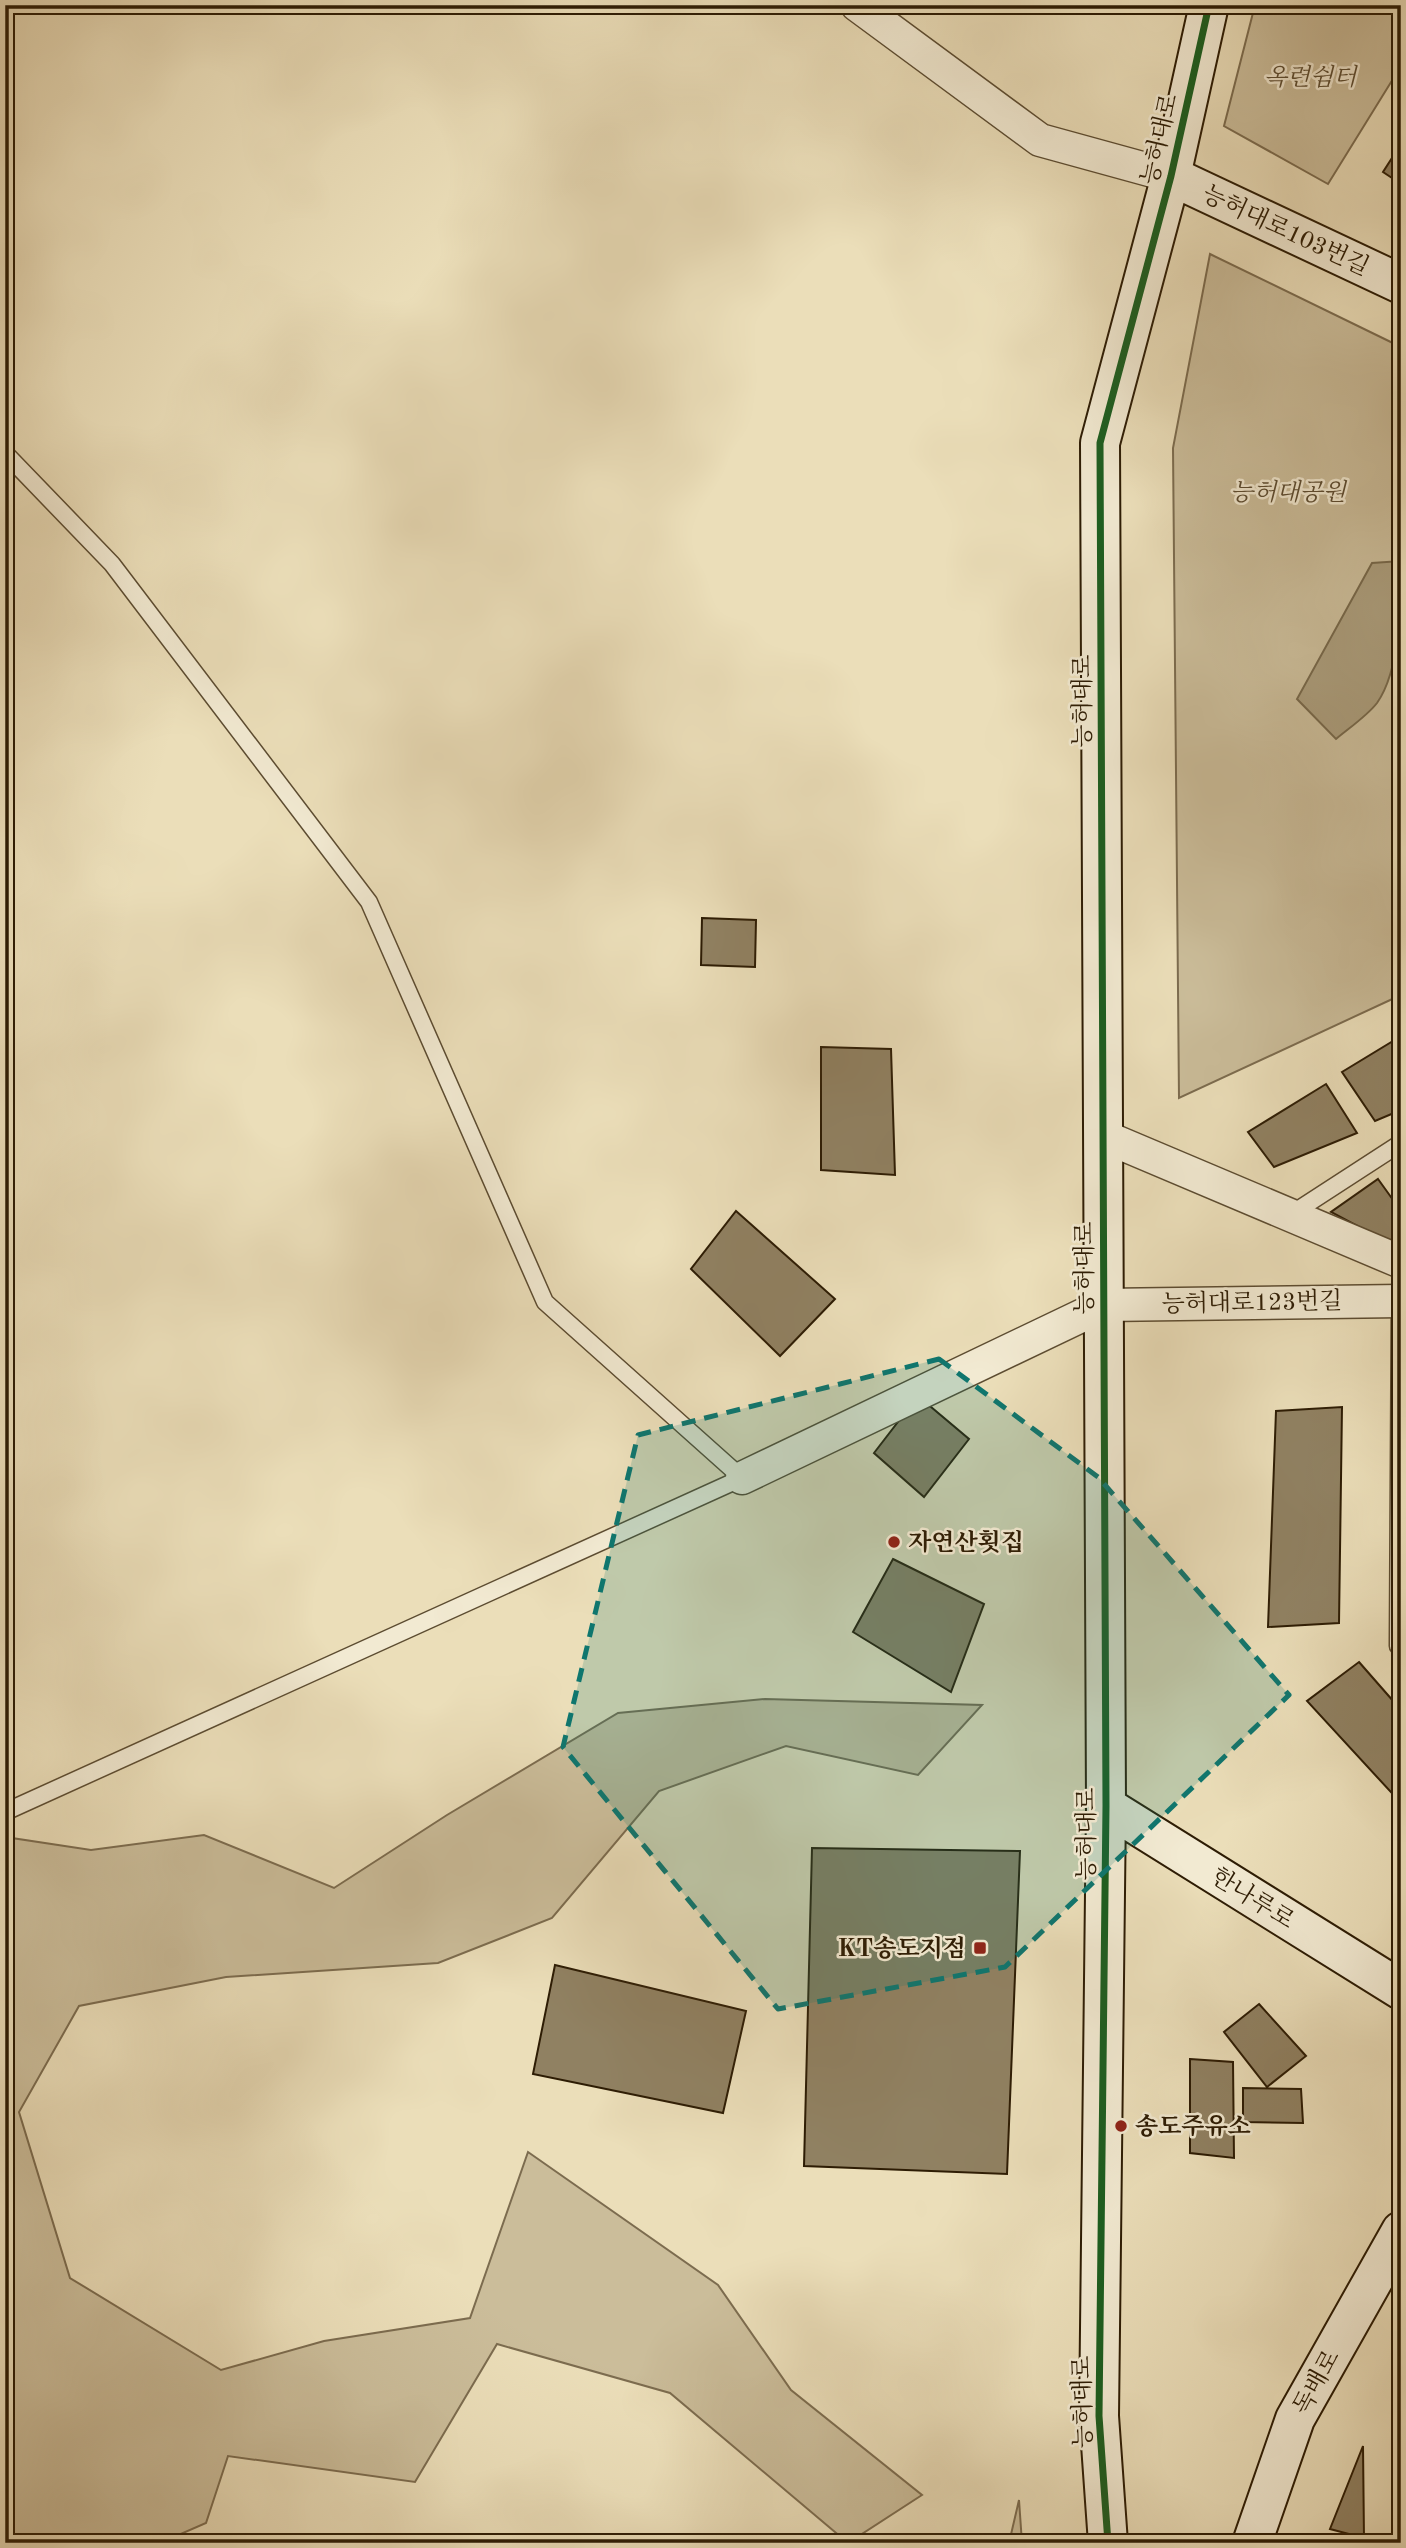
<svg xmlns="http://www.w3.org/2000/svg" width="1406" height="2548" font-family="'Old Standard TT','Noto Serif KR',serif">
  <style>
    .green { fill: #cbbd9a; stroke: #7c6c4f; stroke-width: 2 }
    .water { fill: #aa9c7b; stroke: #78694b; stroke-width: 2 }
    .building { fill: #908162; stroke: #2d1c04; stroke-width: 2 }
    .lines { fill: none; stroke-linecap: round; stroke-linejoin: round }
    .lane-casing { stroke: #5c4c31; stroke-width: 19 }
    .street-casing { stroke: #5c4c31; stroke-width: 35 }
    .secondary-casing { stroke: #2d1c04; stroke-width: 42 }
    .lane { stroke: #f2ead2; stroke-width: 16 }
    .street { stroke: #f2ead2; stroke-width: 32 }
    .secondary { stroke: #f2ead2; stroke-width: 38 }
    .cycleway-casing { stroke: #f2ead2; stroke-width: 11 }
    .cycleway { stroke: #1b5e20; stroke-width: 7 }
    .marked { fill: #0f766e; fill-opacity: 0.2; stroke: #0f766e; stroke-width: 5; stroke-dasharray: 14 9; stroke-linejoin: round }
    .poi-dot { fill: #8f2418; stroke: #f2ead2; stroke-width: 2.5 }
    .labels { text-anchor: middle; stroke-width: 5; stroke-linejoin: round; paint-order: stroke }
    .park-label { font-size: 24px; font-style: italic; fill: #5c4c31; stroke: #f2ead2 }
    .street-label { font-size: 24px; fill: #2d1c04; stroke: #f2ead2 }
    .poi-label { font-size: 24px; font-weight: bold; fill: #2d1c04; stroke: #f2ead2; text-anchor: start }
  </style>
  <rect width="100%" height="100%" fill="#ebdeb9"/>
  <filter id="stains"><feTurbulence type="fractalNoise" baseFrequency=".00286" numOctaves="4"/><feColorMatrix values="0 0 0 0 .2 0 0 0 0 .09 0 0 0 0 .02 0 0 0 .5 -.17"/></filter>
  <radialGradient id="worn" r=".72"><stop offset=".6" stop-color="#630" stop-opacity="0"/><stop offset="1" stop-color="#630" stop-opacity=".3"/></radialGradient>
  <path class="green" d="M1255,5H1401V66L1328,184L1224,126Z
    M1210,254L1401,347V995L1179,1098L1173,448Z
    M765,1699L982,1705L918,1775L786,1746L659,1791L552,1918L438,1963L226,1977L79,2006L19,2112L70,2278L221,2370L324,2341L470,2318L528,2152L718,2285L791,2390L922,2495L848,2543L670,2393L497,2344L415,2482L228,2456L206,2523L160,2543H19L5,2533V1837L91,1850L204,1835L334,1888L447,1815L618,1713Z
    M1019,2500L1022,2543H1009Z"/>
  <path class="water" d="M1401,561C1401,601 1401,669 1377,703C1367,716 1349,728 1336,739L1297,699L1372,563Z"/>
  <path class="building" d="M1401,144V184L1383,172Z
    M702,918L756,920L755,967L701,965Z
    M1398,1038L1401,1041V1110L1375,1121L1342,1072Z
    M821,1047L891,1049L895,1175L821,1170Z
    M1326,1084L1357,1133L1274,1167L1248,1132Z
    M1378,1179L1401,1211V1238L1391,1244L1331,1212Z
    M736,1211L835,1299L780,1356L691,1269Z
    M918,1396L969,1439L924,1497L874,1453Z
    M1342,1407L1339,1623L1268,1627L1276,1411Z
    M893,1559L984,1604L951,1692L853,1632Z
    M1359,1662L1401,1710V1803L1307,1701Z
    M812,1848L1020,1851L1007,2174L804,2166Z
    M555,1965L746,2011L723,2113L533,2074Z
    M1259,2004L1306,2056L1267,2087L1224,2032Z
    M1190,2059L1233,2062L1234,2158L1190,2153Z
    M1243,2088L1301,2089L1303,2123L1243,2122Z
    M1397,2440H1401V2543H1392Z
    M1363,2446L1364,2538L1330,2529Z
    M1330,2537L1358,2543H1328Z"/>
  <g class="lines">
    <defs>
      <path id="lane" d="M5,453L112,564L369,902L545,1302L742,1478L5,1812
        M1290,1215L1401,1143
        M1400,1301L1398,1646L1401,1645"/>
      <path id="street" d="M857,5L1040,140L1171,176
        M1103,1136L1401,1262
        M742,1478L1104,1305L1401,1301"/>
      <path id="secondary" d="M1171,176L1401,284
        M1106,1806L1401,1990
        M1108,2543L1099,2416L1106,1806L1100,443L1171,176L1209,5
        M1252,2543L1295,2419L1401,2231"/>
    </defs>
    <use href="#lane" class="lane-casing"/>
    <use href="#street" class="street-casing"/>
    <use href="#secondary" class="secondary-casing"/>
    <use href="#lane" class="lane"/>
    <use href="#street" class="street"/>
    <use href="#secondary" class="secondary"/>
    <defs>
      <path id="cycleway" d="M1108,2543L1099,2416L1106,1806L1100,443L1171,176L1209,5"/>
    </defs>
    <use href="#cycleway" class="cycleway-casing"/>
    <use href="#cycleway" class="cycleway"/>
  </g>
  <path class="marked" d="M939,1359L1098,1477L1289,1695L1005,1967L778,2009L563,1747L638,1435Z"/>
  <g class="poi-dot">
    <circle cx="894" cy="1542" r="7"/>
    <rect x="973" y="1941" width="14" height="14" rx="3.5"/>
    <circle cx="1121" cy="2126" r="7"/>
  </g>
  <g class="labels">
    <g class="park-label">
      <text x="1310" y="85">옥련쉼터</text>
      <text x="1288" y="500">능허대공원</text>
    </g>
    <g class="street-label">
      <text transform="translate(1159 139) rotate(-77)" y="8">능허대로</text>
      <text transform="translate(1286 230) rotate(25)" y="8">능허대로103번길</text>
      <text transform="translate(1082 701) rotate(-90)" y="8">능허대로</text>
      <text transform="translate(1084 1268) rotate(-90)" y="8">능허대로</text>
      <text transform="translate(1252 1302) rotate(-1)" y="8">능허대로123번길</text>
      <text transform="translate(1086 1834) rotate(-90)" y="8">능허대로</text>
      <text transform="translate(1253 1898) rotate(32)" y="8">한나루로</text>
      <text transform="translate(1316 2382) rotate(-61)" y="8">독배로</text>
      <text transform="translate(1082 2402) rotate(-91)" y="8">능허대로</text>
    </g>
    <g class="poi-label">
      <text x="908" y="1550">자연산횟집</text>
      <text x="966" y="1956" text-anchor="end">KT송도지점</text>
      <text x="1135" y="2134">송도주유소</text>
    </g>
  </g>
  <rect width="1406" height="2548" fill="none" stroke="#ebdeb9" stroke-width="28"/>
  <rect x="7" y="7" width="1392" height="2534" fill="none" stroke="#2d1c04" stroke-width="3.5"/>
  <rect x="14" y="14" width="1378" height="2520" fill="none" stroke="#2d1c04" stroke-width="2"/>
  <rect width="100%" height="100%" filter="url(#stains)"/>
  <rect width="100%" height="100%" fill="url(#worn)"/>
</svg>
